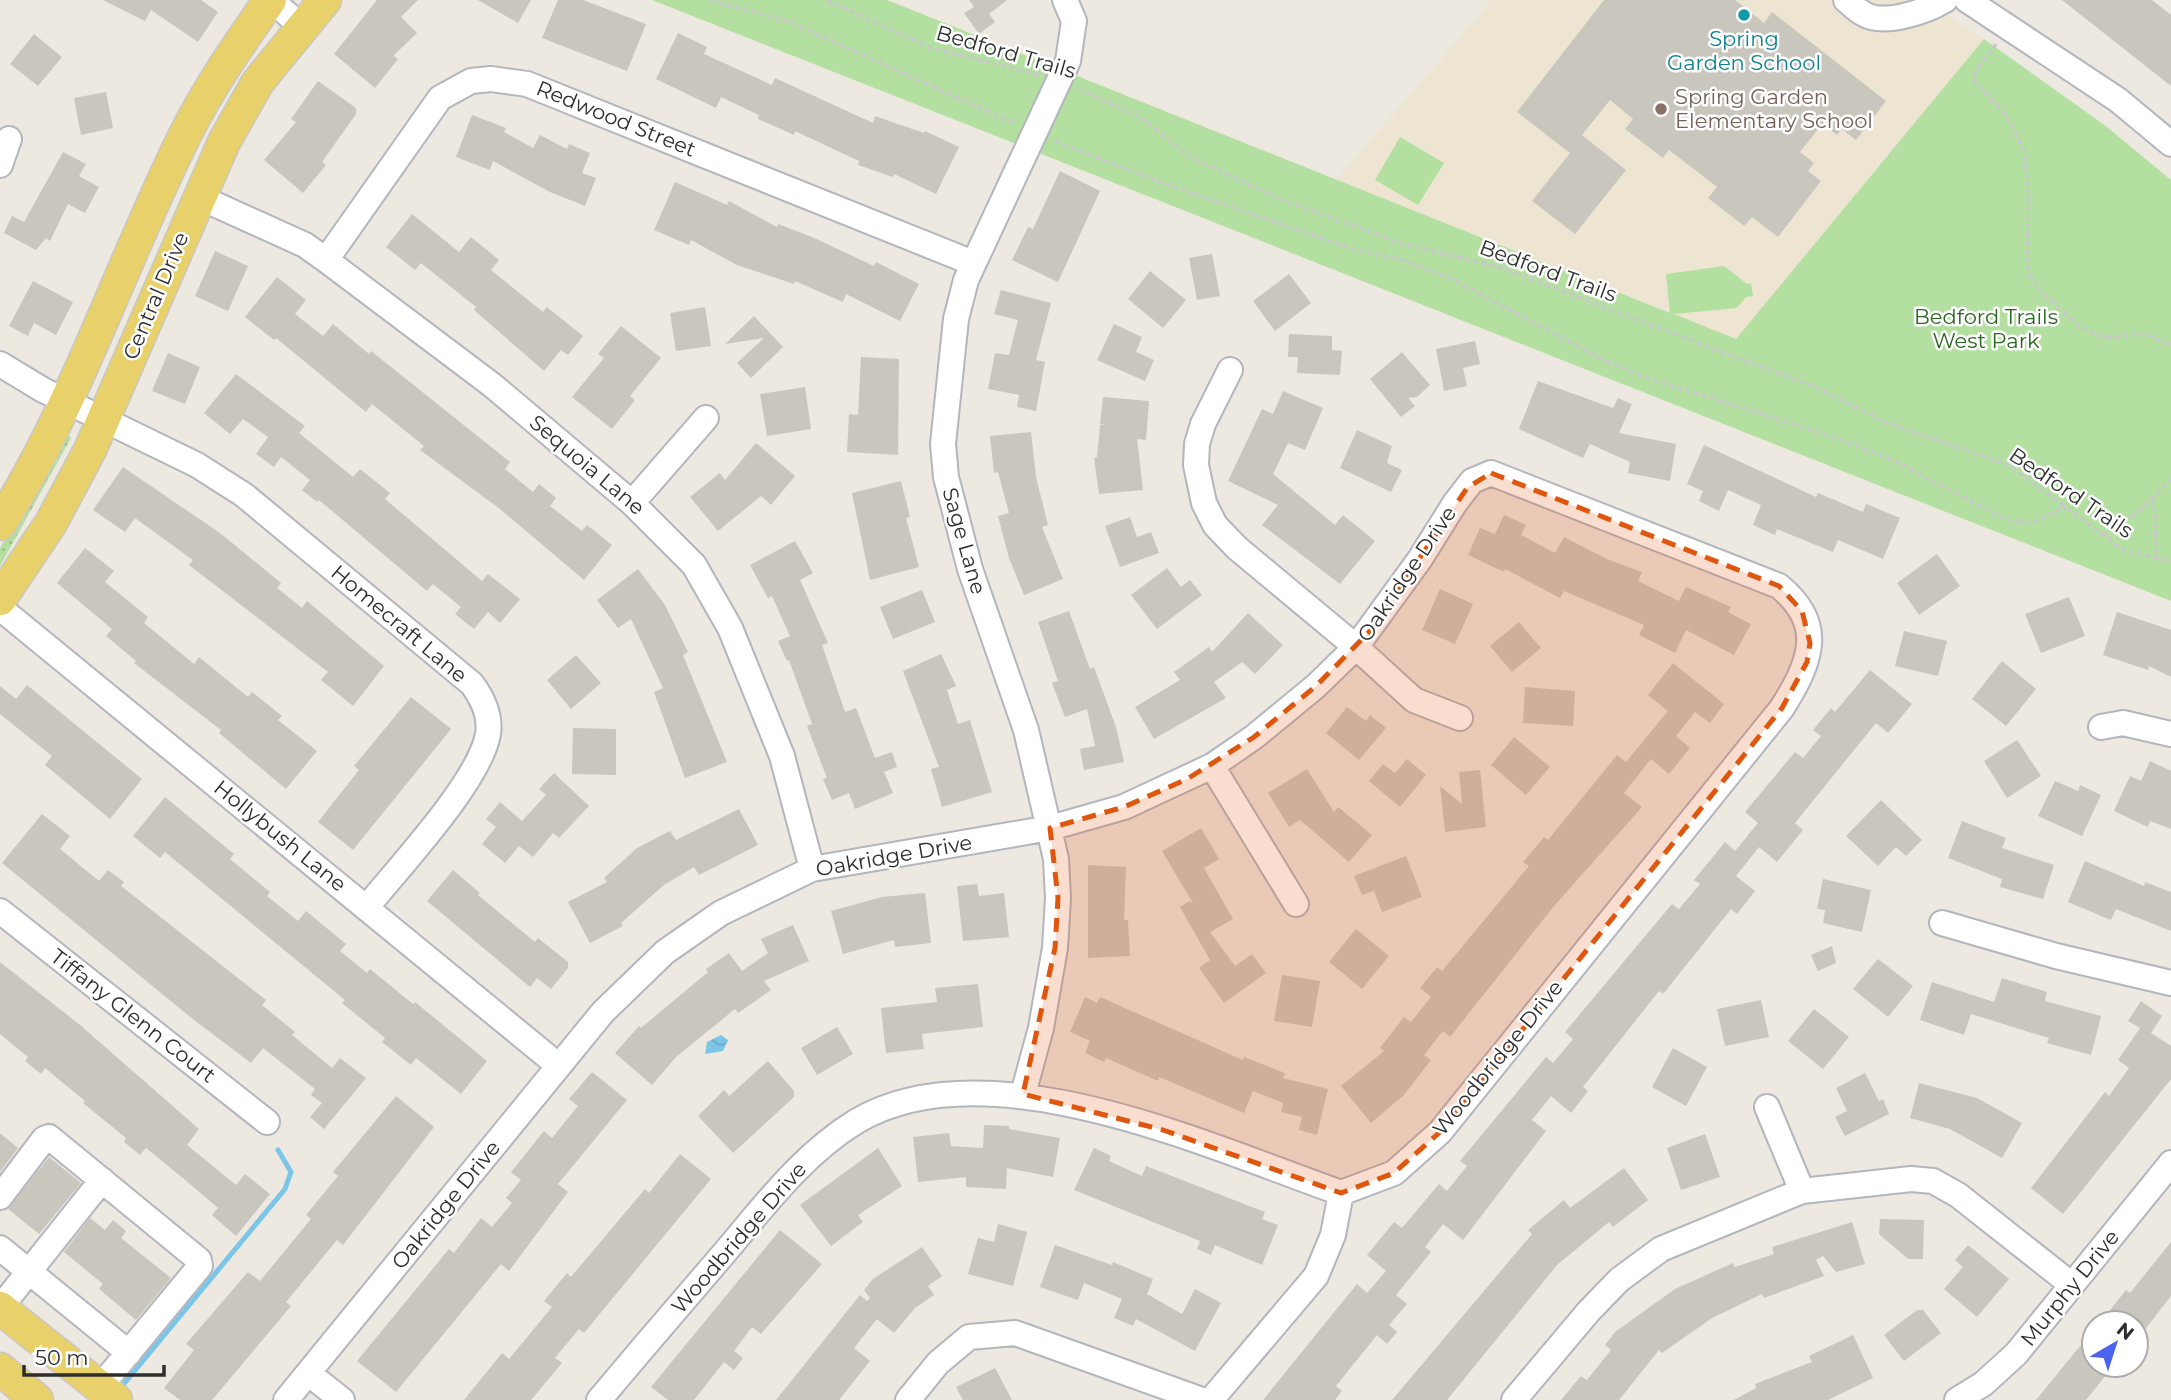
<svg xmlns="http://www.w3.org/2000/svg" width="2171" height="1400" font-family="Montserrat,sans-serif">
  <style>
    .education { fill: #ede5d1 }
    .grass { fill: url(#grass-dots) }
    .park { fill: #b3e0a0 }
    .water { fill: url(#water-waves) }
    .lines { fill: none; stroke-linecap: round; stroke-linejoin: round }
    .stream { stroke: #7bc6e7; stroke-width: 5 }
    .building { fill: #c9c6be }
    .minor-casing { stroke: #b3b5bf; stroke-width: 28 }
    .major-casing { stroke: #c8c8c8; stroke-width: 35 }
    .path { stroke: #c8c8c8; stroke-width: 3.5; stroke-dasharray: 5 3.5; stroke-linecap: butt }
    .minor { stroke: #fff; stroke-width: 24 }
    .major { stroke: #e8d06a; stroke-width: 32 }
    .marked { fill: #df570e; fill-opacity: 0.2; stroke: #df570e; stroke-width: 5; stroke-dasharray: 14 9; stroke-linejoin: round }
    .culture-dot { fill: #0f9aa8; stroke: #fff; stroke-width: 2.5 }
    .education-dot { fill: #8d6e63; stroke: #fff; stroke-width: 2.5 }
    .labels { text-anchor: middle; stroke-width: 5; stroke-linejoin: round; paint-order: stroke }
    .culture-label { font-size: 21px; fill: #0d838f; stroke: #fff }
    .street-label { font-size: 21px; fill: #2d2d2d; stroke: #fff }
    .education-label { font-size: 21px; fill: #785e54; stroke: #fff; text-anchor: start }
    .park-label { font-size: 21px; fill: #2b6620; stroke: #fff }
  </style>
  <defs>
    <pattern id="grass-dots" width="8" height="8" patternUnits="userSpaceOnUse" patternTransform="scale(1.75)"><rect width="8" height="8" fill="#b3e0a0"/><path d="M2 2h.1M6 6h.1" fill="none" stroke="#9ac08a" stroke-width="1.8" stroke-linecap="round"/></pattern>
    <pattern id="water-waves" width="16" height="10" patternUnits="userSpaceOnUse" patternTransform="scale(1.75)"><rect width="16" height="10" fill="#7bc6e7"/><path d="M0 5q4-4 8 0t8 0" fill="none" stroke="#6baac6"/></pattern>
  </defs>
  <rect width="100%" height="100%" fill="#ede8e0"/>
  <path class="education" d="M1492,0H1925L1984,39L1736,339L1336,180Z"/>
  <path class="grass" d="M68,434L71,438L0,566V548L63,436Z"/>
  <path class="park" d="M652,0H887L1670,313L1666,274L1724,266L1747,284L1751,283L1753,296L1746,297L1737,308L1674,314L1736,339L1984,39L2107,127L2171,180V601Z
    M1400,137L1444,163L1418,205L1375,180Z"/>
  <path class="water" d="M721,1035L728,1040L723,1051L705,1054L707,1042Z"/>
  <g class="lines">
    <path class="stream" d="M118,1391L285,1189L291,1172L278,1150"/>
  </g>
  <path class="building" d="M103,0H201L218,12L198,42L151,10L145,21Z
    M377,0H418L401,17L417,33L393,56L398,59L375,88L334,54Z
    M478,0H531L518,23Z
    M558,0H583L646,24L627,71L542,38Z
    M969,0H1007L989,14L995,22L979,34L964,13L974,7Z
    M1604,0H1735L1764,23L1772,12L1886,101L1856,140L1842,129L1837,135L1823,123L1800,152L1814,163L1808,171L1821,181L1778,237L1752,217L1744,226L1708,198L1717,187L1669,150L1663,158L1625,129L1633,119L1610,100L1582,135L1626,170L1575,234L1532,201L1570,153L1517,112Z
    M2062,0H2152L2171,15V86Z
    M678,33L707,47L704,54L772,85L775,78L873,123L875,116L924,133L925,131L959,147L936,194L894,174L893,177L858,165L859,161L795,131L794,135L758,119L759,115L721,97L716,108L656,79Z
    M34,34L62,57L38,86L10,64Z
    M318,81L356,108V114L322,162L326,165L303,193L264,160L296,122L291,119Z
    M106,92L113,128L81,135L74,98Z
    M472,115L506,128L504,132L533,148L540,135L567,149L569,144L590,153L582,173L596,178L585,206L550,192L493,161L490,170L456,157Z
    M63,152L86,164L79,176L99,187L85,213L68,204L50,241L46,238L36,250L4,233L12,216L24,222Z
    M1060,171L1100,191L1058,282L1012,260L1028,227L1033,229Z
    M675,182L727,205L729,201L777,227L778,224L812,237L874,266L876,262L919,284L900,321L846,294L843,302L795,281L794,284L737,265L691,240L689,245L654,230Z
    M412,214L459,252L471,237L499,260L491,270L543,312L547,307L583,336L568,355L561,350L544,371L474,310L476,307L421,263L415,270L386,247Z
    M215,251L248,266L228,311L195,296Z
    M1212,254L1220,296L1197,300L1189,258Z
    M1150,271L1186,300L1163,328L1128,299Z
    M1289,274L1311,303L1275,331L1253,301Z
    M277,277L306,300L295,314L323,336L333,324L369,354L371,351L510,462L505,469L533,492L539,484L556,498L550,506L582,531L587,525L612,545L584,580L500,509L420,450L424,446L372,404L366,412L276,338L274,340L245,317Z
    M33,281L73,302L56,335L34,323L28,336L9,326Z
    M1001,290L1051,303L1036,360L1045,362L1036,411L1017,407L1019,395L988,389L995,353L1009,355L1018,320L994,314Z
    M705,307L711,346L676,351L670,313Z
    M754,316L783,347L751,378L737,363L764,338L725,344Z
    M1114,324L1142,337L1136,352L1154,360L1145,381L1097,360Z
    M621,326L661,358L630,396L635,400L612,429L572,397L604,358L598,354Z
    M1289,334L1332,336V350L1342,351L1340,375L1297,373L1298,357H1288Z
    M1475,341L1480,364L1463,368L1467,386L1444,391L1436,349Z
    M1402,352L1430,385L1417,397L1408,398L1415,406L1401,417L1370,379Z
    M168,353L200,367L185,404L152,391Z
    M861,357L899,359L898,455L847,452L849,414L858,415Z
    M236,374L305,426L299,433L353,477L360,469L390,493L385,499L482,581L488,574L520,599L500,623L488,612L474,629L455,614L461,607L433,584L427,591L319,500L317,502L302,490L310,480L281,457L274,467L256,454L268,437L243,419L230,434L204,413Z
    M1538,381L1613,408L1618,398L1632,404L1619,433L1676,444L1670,481L1628,473L1630,462L1590,444L1583,458L1519,429Z
    M805,387L811,429L767,436L760,394Z
    M1283,391L1323,408L1305,450L1288,443L1273,474L1335,525L1343,515L1375,541L1340,584L1262,525L1278,505L1228,481L1262,409L1273,414Z
    M1103,397L1149,401L1146,440L1137,439L1143,490L1099,494L1094,458L1097,457L1100,425L1105,424H1100Z
    M1357,430L1392,446L1387,463L1402,470L1391,492L1340,468Z
    M1031,432L1036,477L1048,525L1042,527L1063,579L1024,595L1009,558L998,516L1009,513L998,472L994,473L990,436Z
    M756,443L795,476L771,505L761,496L718,531L690,497L720,473L725,480Z
    M1704,445L1816,497L1818,493L1863,512L1866,504L1900,518L1883,559L1838,540L1833,552L1777,529L1775,535L1753,525L1761,505L1728,490L1719,511L1699,501L1703,491L1687,484Z
    M123,467L220,533L281,583L277,588L302,608L307,601L384,666L353,706L321,680L328,672L189,565L193,560L135,518L125,532L93,510Z
    M901,481L910,517L906,518L919,567L870,580L852,493Z
    M1504,515L1526,525L1521,535L1555,553L1564,537L1607,559L1642,572L1638,581L1679,601L1686,587L1731,607L1728,612L1751,624L1734,655L1686,630L1675,653L1639,635L1644,625L1564,591L1560,598L1505,569L1504,572L1468,555L1480,528L1495,534Z
    M1130,517L1137,537L1151,532L1159,553L1120,567L1105,526Z
    M795,541L813,573L800,580L828,643L822,645L845,712L856,708L875,758L892,752L897,767L884,772L893,793L855,809L849,793L832,800L823,779L827,778L807,726L812,724L789,660L787,661L778,641L790,636L772,596L768,598L750,565Z
    M85,548L114,571L105,582L148,617L144,623L194,664L199,657L248,697L252,692L282,716L278,720L317,751L286,789L219,733L221,730L134,663L136,661L106,636L112,629L57,583Z
    M1937,554L1960,586L1919,615L1897,583Z
    M1167,568L1181,587L1190,580L1202,595L1157,629L1131,595Z
    M638,569L665,605L688,652L683,655L727,762L685,778L654,692L663,688L631,619L618,628L597,600Z
    M1440,589L1473,604L1455,644L1422,630Z
    M922,590L935,622L893,639L880,607Z
    M2069,597L2085,636L2041,653L2025,614Z
    M1069,611L1090,669L1094,667L1116,727L1124,762L1084,770L1080,749L1095,746L1087,709L1065,717L1052,683L1058,681L1038,622Z
    M2117,612L2171,630V677L2149,666L2148,670L2103,655Z
    M1248,613L1283,645L1255,674L1242,662L1214,682L1226,698L1154,739L1135,707L1180,680L1174,672L1209,647L1212,652Z
    M1519,622L1541,648L1512,672L1490,646Z
    M1904,631L1947,641L1938,676L1895,666Z
    M941,654L956,686L947,690L958,724L970,720L992,792L942,807L931,769L939,767L903,671Z
    M576,655L601,683L571,709L547,680Z
    M2002,661L2036,689L2006,726L1972,699Z
    M1673,663L1724,704L1710,723L1695,712L1676,736L1690,748L1669,774L1651,759L1624,793L1642,807L1554,906L1450,1037L1443,1031L1424,1055L1431,1060L1404,1095L1371,1123L1341,1086L1384,1051L1380,1048L1404,1017L1411,1022L1431,997L1420,988L1437,967L1442,971L1529,866L1523,862L1544,837L1548,840L1617,755L1626,762L1668,711L1648,695Z
    M1870,670L1912,704L1888,733L1876,723L1795,823L1803,830L1777,862L1759,847L1736,876L1755,891L1737,914L1731,909L1663,994L1659,991L1583,1087L1588,1091L1571,1113L1551,1096L1532,1120L1546,1131L1463,1240L1443,1224L1425,1247L1431,1252L1396,1295L1407,1304L1389,1325L1397,1332L1387,1344L1377,1335L1336,1386L1342,1391L1335,1400H1263L1357,1284L1367,1293L1386,1271L1367,1255L1394,1222L1402,1228L1439,1184L1447,1191L1467,1166L1460,1161L1546,1057L1553,1063L1573,1039L1565,1032L1672,904L1679,909L1700,884L1694,880L1725,842L1735,851L1758,823L1745,812L1795,752L1803,758L1821,736L1813,730L1831,708L1835,712Z
    M27,685L142,779L110,819L45,765L52,756L0,714V686L16,699Z
    M1525,687L1575,691L1573,726L1523,723Z
    M411,697L451,729L353,850L318,822L359,770L354,766Z
    M1347,707L1366,721L1370,715L1386,728L1359,760L1326,733Z
    M573,728L616,729V775L572,774Z
    M1514,737L1550,767L1526,795L1491,765Z
    M2017,740L2041,776L2007,798L1984,761Z
    M1407,759L1426,775L1400,807L1369,781L1383,764L1395,773Z
    M2150,761L2171,771V829L2150,821L2148,827L2114,811L2130,776L2141,781Z
    M1307,769L1334,812L1338,807L1372,835L1349,862L1300,820L1289,827L1268,793Z
    M1480,770L1486,827L1445,832L1440,786L1462,804L1459,772Z
    M554,773L589,806L559,838L553,833L533,857L519,846L505,863L482,844L496,827L486,819L500,802L522,821L546,795L539,789Z
    M2055,781L2078,791L2080,785L2101,795L2082,836L2038,816Z
    M165,797L234,854L230,859L270,892L267,896L298,921L306,911L346,944L340,951L367,973L370,969L413,1004L415,1002L487,1061L461,1094L416,1058L411,1065L382,1042L385,1038L342,1003L345,1000L165,852L160,858L133,836Z
    M1881,800L1922,840L1906,856L1896,847L1878,866L1846,836Z
    M739,809L758,845L699,875L694,867L664,885L621,923L623,926L590,943L568,902L607,882L604,878L637,848L670,831L676,840Z
    M42,814L70,836L60,849L99,881L108,870L124,882L121,886L266,1000L262,1005L295,1032L292,1035L332,1068L340,1058L366,1078L324,1129L310,1117L322,1103L311,1095L315,1089L263,1048L251,1063L194,1020L2,863Z
    M1962,821L2006,838L2002,848L2054,865L2043,899L2000,887L2002,879L1948,858Z
    M1201,828L1219,859L1204,868L1233,919L1210,932L1235,966L1252,954L1266,973L1224,1003L1199,968L1210,960L1180,907L1189,901L1193,903L1162,851Z
    M1406,856L1422,897L1382,912L1374,891L1362,895L1354,876Z
    M2085,861L2144,886L2145,882L2171,892V931L2116,909L2111,920L2068,902Z
    M1088,865L1126,867L1124,920H1128L1130,956L1088,958Z
    M453,870L480,893L478,895L535,942L538,938L568,962V968L551,989L537,978L530,987L427,901Z
    M1823,879L1871,890L1862,932L1823,923L1825,910L1817,909Z
    M977,884L979,896L1004,893L1009,937L963,941L957,886Z
    M925,893L931,943L895,947L894,940L843,954L831,911L882,897Z
    M793,925L809,961L764,981L771,990L738,1013L735,1009L676,1057L652,1085L615,1053L639,1026L641,1028L708,972L706,969L729,953L742,971L768,953L761,939Z
    M1356,929L1389,956L1362,989L1329,962Z
    M1832,946L1836,963L1818,971L1811,955Z
    M1878,959L1913,986L1888,1017L1853,989Z
    M0,962L80,1025L199,1129L187,1145L236,1185L245,1174L270,1194L236,1236L212,1215L218,1208L184,1179L146,1148L140,1155L124,1142L126,1138L83,1103L85,1101L45,1068L41,1074L25,1061L28,1057L0,1034Z
    M1282,975L1320,981L1312,1027L1274,1021Z
    M2002,978L2047,992L2045,1001L2101,1016L2091,1055L2047,1043L2049,1038L1971,1014L1964,1035L1920,1020L1932,982L1994,1002Z
    M978,984L983,1027L922,1034L924,1049L886,1053L881,1008L937,1002L935,988Z
    M1085,997L1097,1003L1100,997L1243,1060L1244,1057L1285,1073L1283,1078L1328,1089L1317,1135L1299,1130L1302,1117L1281,1112L1283,1103L1253,1091L1244,1113L1159,1077L1158,1081L1106,1058L1104,1062L1085,1053L1090,1041L1070,1032Z
    M1761,1000L1769,1037L1725,1046L1717,1009Z
    M2141,1001L2162,1016L2151,1033L2171,1046V1079L2063,1214L2031,1188L2105,1092L2109,1096L2129,1068L2118,1060L2140,1028L2128,1021Z
    M1814,1009L1849,1037L1823,1069L1788,1041Z
    M837,1027L853,1054L817,1075L801,1048Z
    M1673,1048L1707,1067L1686,1106L1652,1087Z
    M768,1061L794,1091V1097L733,1153L698,1116L724,1090L729,1096Z
    M592,1072L627,1100L558,1184L568,1192L509,1271L501,1264L396,1392L357,1361L449,1249L454,1253L481,1218L492,1227L512,1203L506,1198L521,1180L511,1172L544,1131L552,1138L578,1106L569,1099Z
    M1865,1073L1879,1101L1883,1099L1889,1114L1845,1136L1835,1117L1847,1111L1836,1088Z
    M1919,1083L1977,1098L2022,1123L2002,1158L1950,1129L1910,1118Z
    M396,1096L434,1127L343,1245L337,1240L286,1302L291,1306L212,1400H180L164,1388L194,1350L186,1344L248,1272L260,1281L311,1219L306,1215L338,1176L333,1172Z
    M984,1125L1009,1126V1129L1060,1138L1053,1177L1007,1168L1006,1189L966,1187V1177L918,1182L913,1137L949,1133L951,1146L983,1148Z
    M0,1133L18,1148L0,1172Z
    M1705,1134L1720,1177L1681,1190L1667,1148Z
    M878,1148L902,1186L858,1215L863,1222L831,1246L800,1205Z
    M1094,1148L1111,1156L1109,1161L1142,1176L1146,1166L1265,1212L1262,1219L1278,1225L1262,1265L1215,1245L1211,1255L1197,1249L1200,1241L1074,1190Z
    M680,1154L711,1179L584,1333L579,1329L555,1358L562,1363L531,1400H464L502,1353L509,1359L552,1307L544,1301L567,1273L571,1277L645,1189L649,1193Z
    M49,1157L81,1183L39,1234L8,1209Z
    M1624,1168L1648,1200L1613,1227L1609,1222L1557,1265L1447,1400H1392L1532,1234L1528,1230L1564,1200L1570,1208Z
    M90,1218L105,1230L113,1220L126,1231L121,1238L171,1278L136,1320L99,1289L103,1284L64,1252Z
    M1880,1219L1924,1220L1923,1259H1908L1879,1234Z
    M1852,1222L1865,1264L1836,1272L1823,1256L1816,1260L1824,1276L1764,1298L1762,1294L1712,1318L1662,1353L1659,1350L1619,1400H1561L1581,1376L1587,1380L1611,1350L1605,1345L1615,1332L1675,1289L1733,1263L1735,1267L1774,1254L1772,1247Z
    M998,1224L1027,1232L1013,1286L968,1274L978,1238L994,1242Z
    M780,1230L822,1264L761,1334L752,1327L734,1351L743,1358L734,1370L724,1362L694,1400H668L651,1387Z
    M2171,1242V1296L2136,1341V1323H2100L2126,1290L2130,1293Z
    M1055,1245L1112,1265L1113,1262L1153,1279L1147,1294L1182,1314L1195,1289L1221,1303L1195,1351L1136,1319L1133,1326L1114,1318L1122,1299L1084,1283L1078,1300L1040,1287Z
    M1968,1245L2009,1279L1977,1317L1944,1289L1963,1267L1955,1260Z
    M922,1247L942,1276L928,1286L934,1295L915,1308L894,1333L877,1319L854,1348L870,1361L839,1400H776L860,1295L867,1301L870,1298L864,1290L873,1279Z
    M1917,1310H1923L1941,1333L1904,1361L1884,1335Z
    M1853,1335L1873,1378L1828,1400H1734L1756,1388L1755,1384L1812,1362L1809,1356Z
    M2080,1346H2085L2094,1353V1365H2114L2086,1400H2036Z
    M995,1368L1012,1400H963L956,1387Z"/>
  <g class="lines">
    <defs>
      <path id="minor" d="M271,0L301,26
        M1846,0C1852,5 1858,11 1864,14C1884,26 1927,11 1945,0
        M1967,0L2118,100L2171,144
        M0,165L9,139
        M199,197L305,245L326,260L492,385L632,503L694,565L730,628L782,756L812,869
        M326,260L440,98L471,81L491,79L527,84L973,263
        M0,364L43,390L197,465L244,495L472,684C483,699 491,715 488,734C480,781 399,867 367,907
        M1230,370L1203,424L1197,444L1196,465L1204,503L1215,525L1237,548L1356,647L1414,700L1460,718
        M632,503L706,418
        M0,608L559,1066
        M2101,727L2123,723L2171,734
        M1212,766L1296,904
        M0,911L267,1122
        M1942,923L2056,956L2171,983
        M1023,1094L1041,1028L1055,948L1058,898L1056,859L1026,730L970,569L946,477L943,444L956,319L966,280L1068,61L1074,21L1065,0
        M1767,1107L1802,1191
        M0,1197L44,1139L49,1137L199,1260L200,1266L100,1387
        M0,1248L129,1353
        M0,1308L102,1180
        M308,1373L342,1400
        M286,1400L603,1012L665,952L721,913L812,869L1050,828L1124,807L1212,766L1254,737L1316,686L1356,647L1420,559L1455,503L1472,481L1491,473L1779,586C1827,625 1810,663 1782,708L1440,1132L1394,1173L1341,1193C1210,1147 988,1044 857,1121C804,1153 765,1205 726,1251C683,1301 641,1350 599,1400
        M908,1400L938,1363L969,1337L1015,1333L1202,1400
        M1211,1400L1316,1276L1333,1235L1341,1193
        M1514,1400L1589,1311L1619,1280L1661,1249L1802,1191L1911,1179L1933,1181L1958,1195L2072,1285
        M1957,1400L1983,1384L2016,1354L2171,1163"/>
      <path id="major" d="M0,524C77,402 121,263 185,135C209,87 239,44 270,0
        M0,599L51,523L90,450L224,142L258,82L325,0
        M0,1308L116,1400
        M0,1369L37,1400"/>
    </defs>
    <use href="#minor" class="minor-casing"/>
    <use href="#major" class="major-casing"/>
    <path class="path" d="M710,0L787,21L1016,124
      M827,0L928,47L1039,75
      M1996,44L1976,70L1973,79L2008,118L2024,151L2029,195L2027,263L2030,275L2040,291L2082,328L2098,335L2109,338L2137,334L2151,336L2171,346
      M1079,89L1141,118L1189,156L1277,198L1406,245L1496,266L1817,388L1887,423L2009,465L2125,551L2171,561
      M1055,141L1165,184L1353,249L1406,261L1450,278L1600,358L1641,376L1822,433L1891,459L2007,520L2032,523L2065,507
      M2154,498L2157,558
      M2103,535L2140,511L2171,479"/>
    <use href="#minor" class="minor"/>
    <use href="#major" class="major"/>
  </g>
  <path class="marked" d="M1491,473L1779,586L1802,611L1810,643L1807,662L1782,708L1440,1132L1394,1173L1341,1193L1163,1130L1023,1094L1055,948L1058,898L1050,828L1124,807L1187,779L1254,737L1316,686L1371,630L1467,488Z"/>
  <circle class="culture-dot" cx="1744" cy="15" r="7"/>
  <circle class="education-dot" cx="1661" cy="109" r="7"/>
  <g class="labels">
    <g class="culture-label">
      <text x="1744" y="46">Spring<tspan x="1744" dy="24">Garden School</tspan></text>
    </g>
    <g class="street-label">
      <text transform="translate(1006 52) rotate(16)" y="7">Bedford Trails</text>
      <text transform="translate(616 119) rotate(22)" y="7">Redwood Street</text>
      <text transform="translate(1548 271) rotate(20)" y="7">Bedford Trails</text>
      <text transform="translate(156 296) rotate(-67)" y="7">Central Drive</text>
      <text transform="translate(587 465) rotate(40)" y="7">Sequoia Lane</text>
      <text transform="translate(2071 493) rotate(34)" y="7">Bedford Trails</text>
      <text transform="translate(964 541) rotate(74)" y="7">Sage Lane</text>
      <text transform="translate(1407 574) rotate(-56)" y="7">Oakridge Drive</text>
      <text transform="translate(399 624) rotate(40)" y="7">Homecraft Lane</text>
      <text transform="translate(280 836) rotate(39)" y="7">Hollybush Lane</text>
      <text transform="translate(894 856) rotate(-10)" y="7">Oakridge Drive</text>
      <text transform="translate(133 1016) rotate(38)" y="7">Tiffany Glenn Court</text>
      <text transform="translate(1498 1058) rotate(-51)" y="7">Woodbridge Drive</text>
      <text transform="translate(446 1205) rotate(-51)" y="7">Oakridge Drive</text>
      <text transform="translate(739 1238) rotate(-49)" y="7">Woodbridge Drive</text>
      <text transform="translate(2070 1288) rotate(-51)" y="7">Murphy Drive</text>
    </g>
    <g class="education-label">
      <text x="1675" y="104">Spring Garden<tspan x="1675" dy="24">Elementary School</tspan></text>
    </g>
    <g class="park-label">
      <text x="1986" y="324">Bedford Trails<tspan x="1986" dy="24">West Park</tspan></text>
    </g>
  </g>
  <g transform="translate(2115 1344) rotate(39)"><circle r="33" fill="#ffffff" stroke="#ababab" stroke-width="2"/>
  <path d="M0-5L12 26L0 18L-12 26Z" fill="#4b63ef"/>
  <text y="-10" font-size="19" font-weight="bold" text-anchor="middle" fill="#2d2d2d">N</text>
  </g>
  <path d="M24 1365v10h140v-10" fill="none" stroke="#2d2d2d" stroke-width="3.5"/>
  <text x="35" y="1365" font-size="21" fill="#2d2d2d" stroke="#ffffff" stroke-width="5" paint-order="stroke">50 m</text>
</svg>
